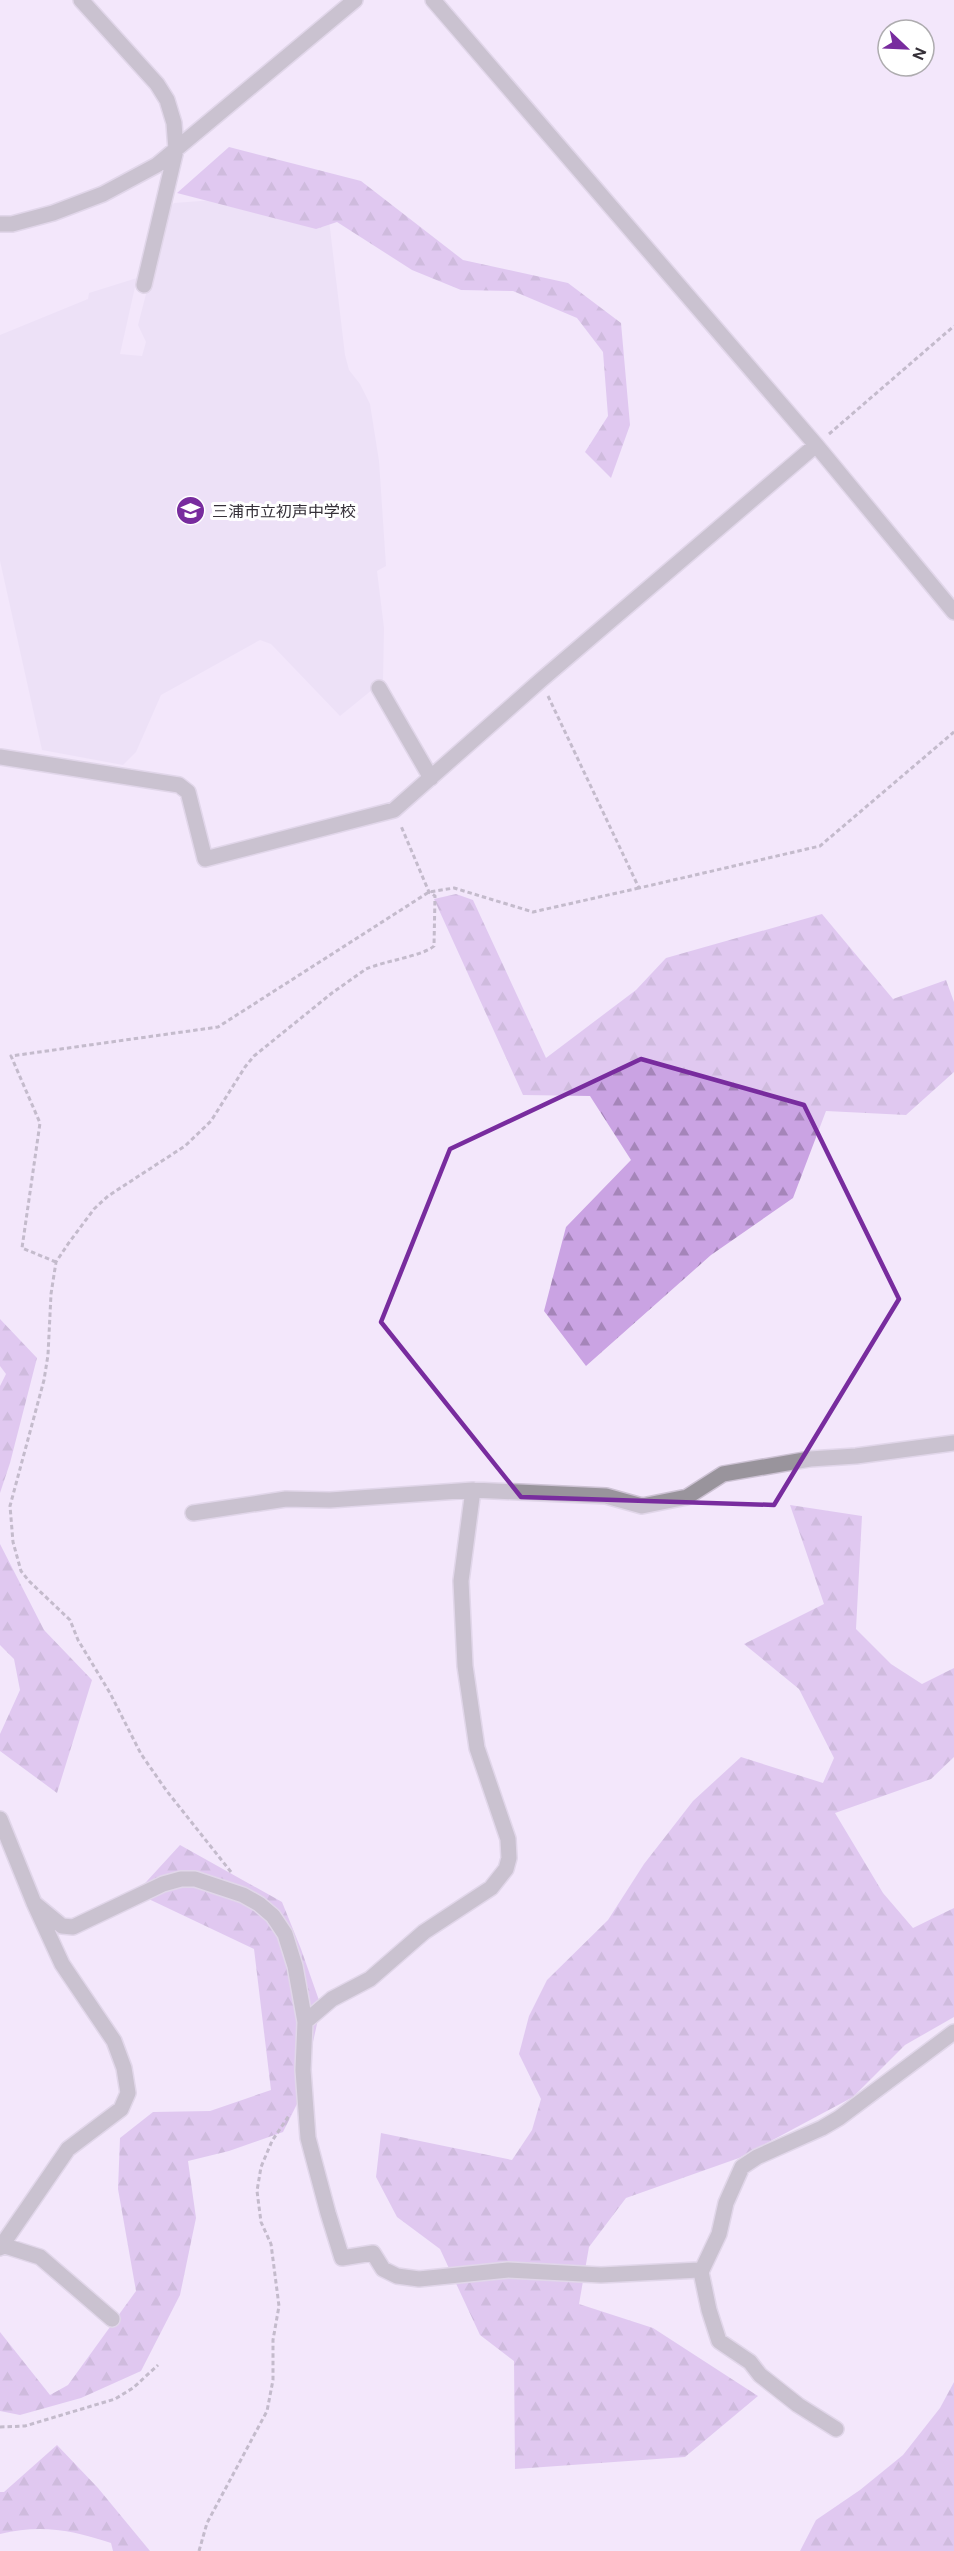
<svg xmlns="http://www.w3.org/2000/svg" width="954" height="2551" font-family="'DM Sans','Noto Sans JP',sans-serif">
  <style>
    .built { fill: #e7d9f2 }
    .forest { fill: url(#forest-firs) }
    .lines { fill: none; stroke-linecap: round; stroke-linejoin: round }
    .minor-casing { stroke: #cdc2d4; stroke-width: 18 }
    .path { stroke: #8d8592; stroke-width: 3; stroke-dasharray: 4.5 3; stroke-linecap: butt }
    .minor { stroke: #99949c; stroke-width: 15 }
    .marked { fill: none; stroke: #782c9e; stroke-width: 4.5; stroke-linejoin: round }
    .labels { text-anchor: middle; stroke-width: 6; stroke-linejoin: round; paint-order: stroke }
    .poi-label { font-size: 16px; fill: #353038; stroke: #fff; text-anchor: start }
  </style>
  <defs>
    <pattern id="forest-firs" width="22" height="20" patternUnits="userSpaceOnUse" patternTransform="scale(1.5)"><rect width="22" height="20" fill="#caa3e3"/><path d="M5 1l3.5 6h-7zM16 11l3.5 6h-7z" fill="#a585b9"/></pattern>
  </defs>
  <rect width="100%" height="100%" fill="#f3e7fb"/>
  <path class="built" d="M227,199L329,220L345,355L349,370L360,384L370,404L379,461L386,566L377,571L384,628L383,681L340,716L271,644L260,640L161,695L136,752L123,765L42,750L0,561V335L88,299L89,293L137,278L120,354L142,356L146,342L138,325L168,209L174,203Z"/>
  <path class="forest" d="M229,147L361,181L463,260L568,283L621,323L630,425L611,478L585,452L608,416L603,352L577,318L513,291L461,290L412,270L337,222L316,229L177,193Z
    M456,894L473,900L546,1058L636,990L666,958L822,914L893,999L946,980L954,1002V1072L906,1115L826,1111L793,1198L711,1255L586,1366L544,1311L566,1227L631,1160L590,1096L523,1095L434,899Z
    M0,1319L37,1358L10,1463L0,1493V1386L6,1374L0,1366Z
    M790,1505L862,1516L856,1629L891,1664L922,1684L954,1668V1757L931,1779L835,1813L883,1893L913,1928L954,1908V2017L905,2045L853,2097L739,2158L626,2198L589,2247L579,2304L653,2328L758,2396L685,2457L515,2469L514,2361L480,2335L440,2249L397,2217L376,2177L381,2133L512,2160L532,2130L541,2099L519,2054L529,2016L547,1980L608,1920L644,1864L693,1801L741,1757L823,1783L834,1758L799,1689L744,1644L824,1604Z
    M0,1544L44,1630L92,1680L57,1793L0,1751V1734L20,1690L14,1659L0,1645Z
    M180,1845L282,1902L301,1949L321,2006L301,2096L283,2132L229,2151L188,2161L196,2218L180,2295L141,2371L81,2398L20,2415L0,2411V2332L50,2395L68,2385L136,2291L118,2189L120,2138L153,2112L210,2111L271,2090L254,1949L136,1893Z
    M954,2382V2551H800L816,2520L860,2490L903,2455L940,2408Z
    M57,2445L98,2488L150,2551H113L111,2543C72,2530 41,2524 0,2534V2492H4Z"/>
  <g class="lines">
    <defs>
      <path id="minor" d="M81,0L157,84L167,100L174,123L176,150L144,285
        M433,0L816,445L954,612
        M0,224H12L53,213L103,194L157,165L355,0
        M379,688L431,778
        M0,757L179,785L188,792L205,859L394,810L541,680L816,445
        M193,1513L286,1499L330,1500L473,1490L606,1496L642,1506L687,1497L723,1474L810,1459L856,1456L954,1443
        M0,1819L34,1903L62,1964L114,2041L124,2068L128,2093L121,2109L68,2149L0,2248
        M34,1903L62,1926L73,1927L163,1884L181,1879H195L243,1895L259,1904L273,1916L285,1934L295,1966L305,2022L303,2070L308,2138L328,2213L342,2258L373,2253L383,2269L397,2276L419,2279L508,2270L601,2275L699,2270L701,2272
        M305,2022L332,1999L370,1979L424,1932L491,1888L506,1869L509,1858L508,1839L477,1748L465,1666L461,1581L473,1490
        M2,2245L40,2257L112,2319
        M836,2429L798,2405L760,2375L750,2362L719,2341L709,2310L701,2272L719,2234L726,2203L742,2167L757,2157L822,2128L839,2118L954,2032"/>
    </defs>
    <use href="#minor" class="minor-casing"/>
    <path class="path" d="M829,434L954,326
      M548,696L639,888L820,846L954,732
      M56,1262L22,1248L40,1123L11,1056L218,1027L429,892L454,888L533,912L639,888
      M231,1872L166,1790L141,1754L110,1693L78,1640L70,1620L29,1581L21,1571L13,1542L10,1506L44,1380L48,1355L51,1294L56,1262L68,1244L94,1209L108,1196L185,1146L211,1121L245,1067L254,1056L332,993L366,969C384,961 423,956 434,946L435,896L429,892L401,826
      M0,2427L25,2426L115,2399L133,2388L158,2365
      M199,2551L207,2523L267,2411L273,2380V2340L279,2306L271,2244L261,2222L257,2191L261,2167L272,2141L290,2114"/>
    <use href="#minor" class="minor"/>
  </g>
  <path d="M0 0H954V2551H0ZM641,1059L804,1105L899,1299L774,1505L521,1497L381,1322L450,1149Z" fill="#f3e7fb" fill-opacity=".55" fill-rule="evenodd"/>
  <path class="marked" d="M641,1059L804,1105L899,1299L774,1505L521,1497L381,1322L450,1149Z"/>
  <defs>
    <symbol id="school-disc" viewBox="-11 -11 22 22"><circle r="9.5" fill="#782c9e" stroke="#fff"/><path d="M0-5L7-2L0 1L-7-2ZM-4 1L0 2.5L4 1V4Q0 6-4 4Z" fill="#fff"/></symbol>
  </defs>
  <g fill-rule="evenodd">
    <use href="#school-disc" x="174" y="494" width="33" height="33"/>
  </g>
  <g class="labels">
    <g class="poi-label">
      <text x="212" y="517">三浦市立初声中学校</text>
    </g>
  </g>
  <g transform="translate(906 48) rotate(113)"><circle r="28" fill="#ffffff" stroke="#aeacaf" stroke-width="1.5"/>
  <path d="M0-4.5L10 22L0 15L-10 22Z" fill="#782c9e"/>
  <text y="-9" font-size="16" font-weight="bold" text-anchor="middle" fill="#353038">N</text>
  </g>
</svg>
